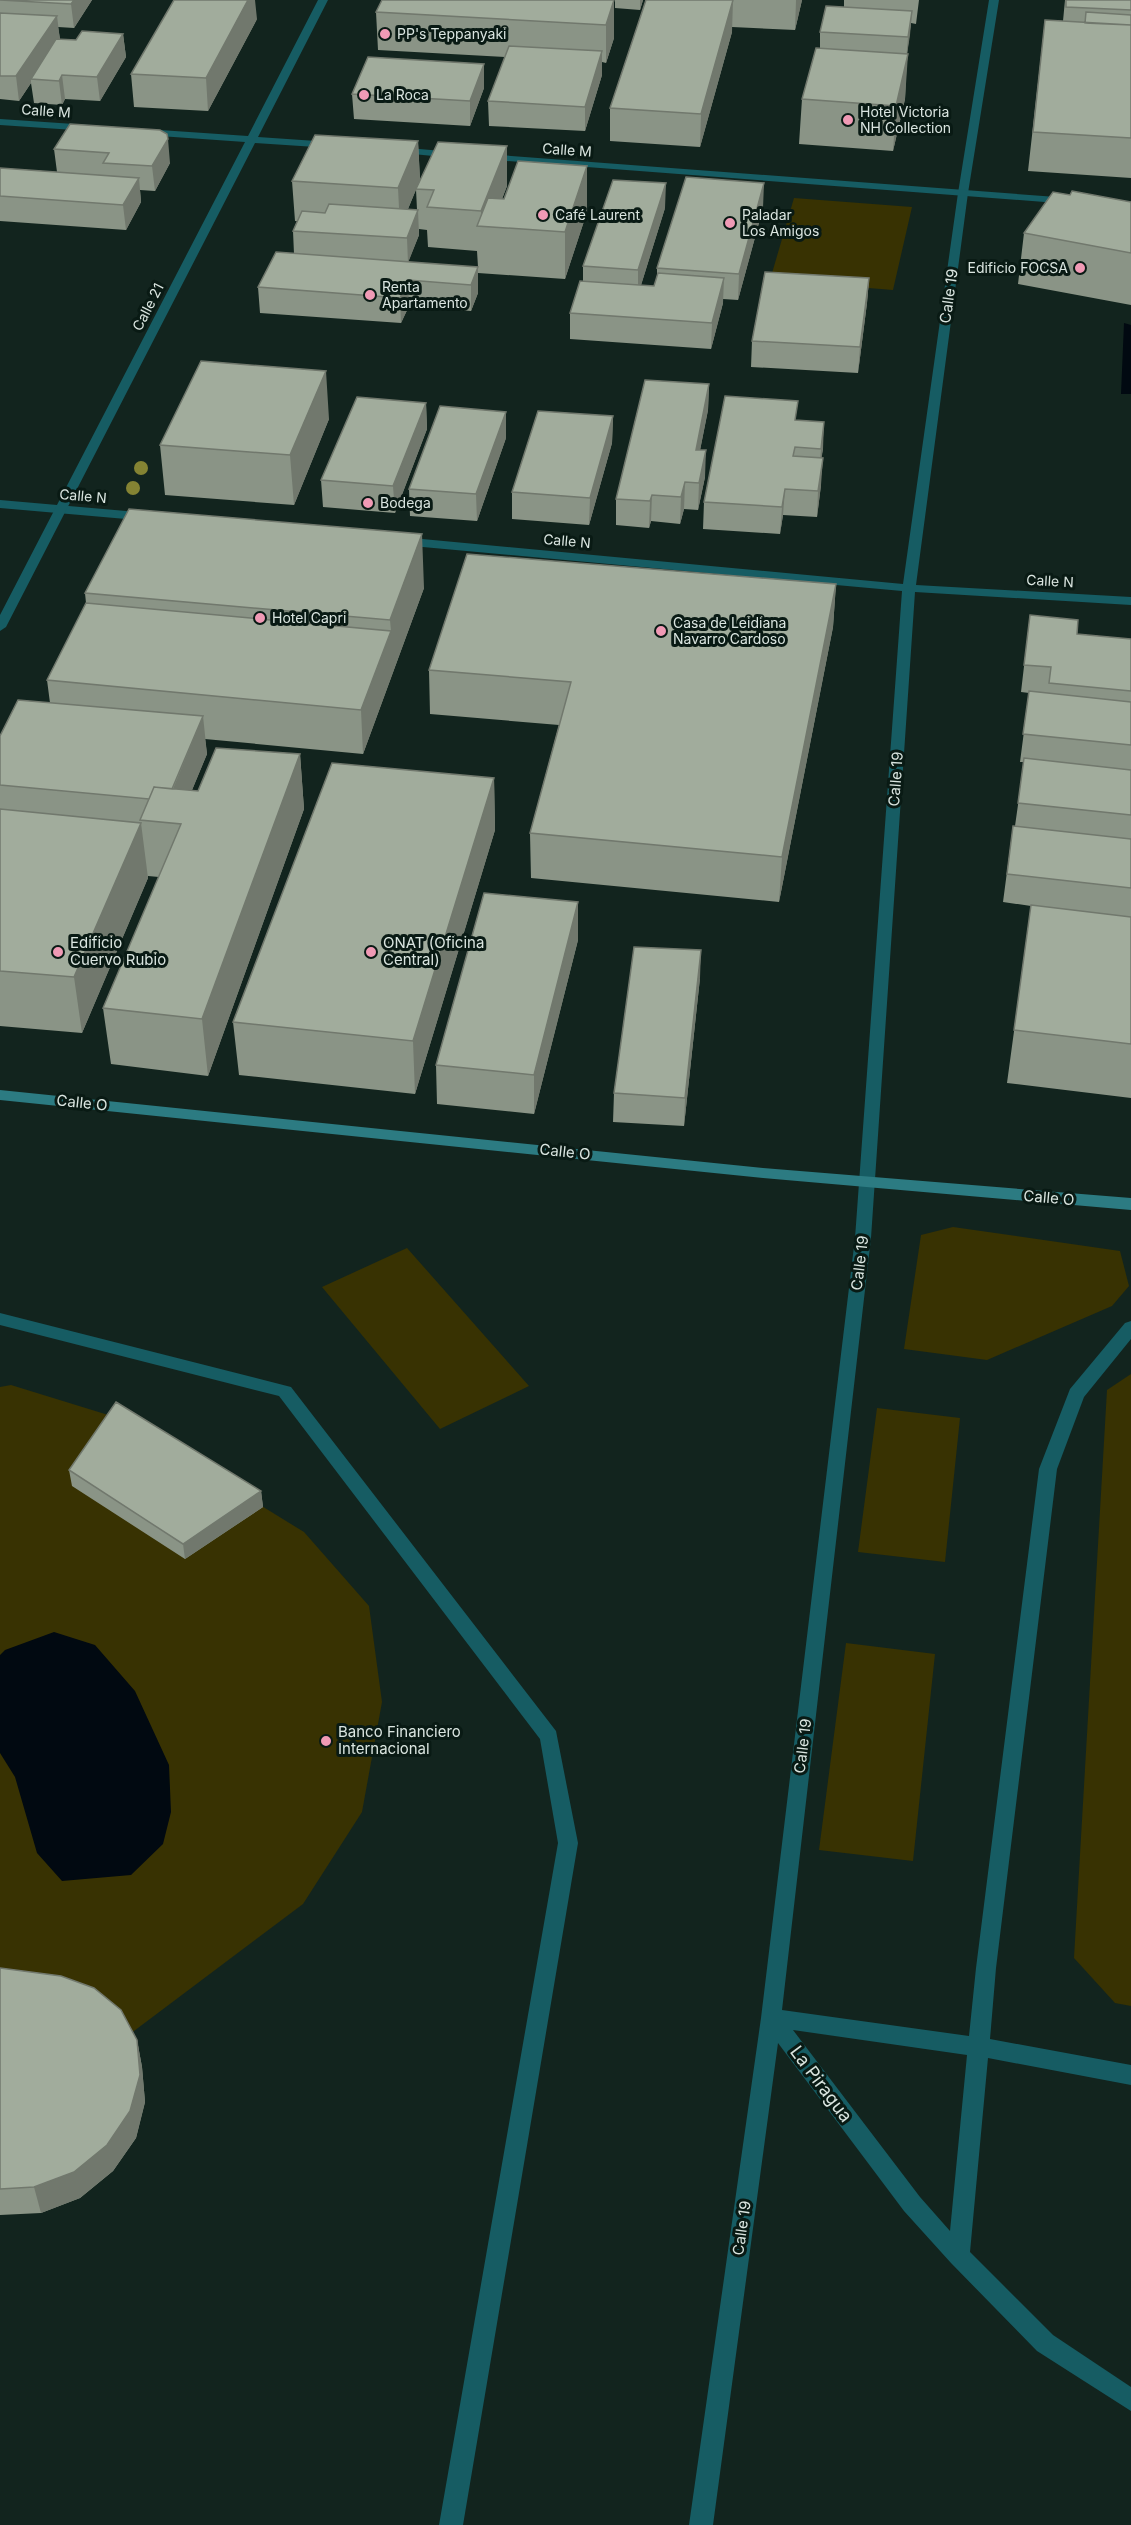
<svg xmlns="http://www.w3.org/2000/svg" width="1131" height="2525" font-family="Inter,sans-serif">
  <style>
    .green { fill: #383202 }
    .water { fill: #010911 }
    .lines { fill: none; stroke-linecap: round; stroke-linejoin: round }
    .service { fill: #165c63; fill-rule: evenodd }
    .minor { fill: #165c63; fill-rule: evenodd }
    .tertiary { fill: #165c63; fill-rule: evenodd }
    .secondary { fill: #2c7b82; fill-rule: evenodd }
    .tree { fill: #848333 }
    .wall { fill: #8a9486; fill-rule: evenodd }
    .shaded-wall { fill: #71786d }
    .building { fill: #a1ac9c; stroke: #71786d; stroke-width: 1.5 }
    .poi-dot { fill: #f09ab5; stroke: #091a14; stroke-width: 2 }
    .labels { text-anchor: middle; stroke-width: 6; stroke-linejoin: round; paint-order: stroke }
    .far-poi-label { font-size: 14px; fill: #dae5e0; stroke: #091a14; text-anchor: start }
    .far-street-label { font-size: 14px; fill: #dae5e0; stroke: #091a14 }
    .street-label { font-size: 15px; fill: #dae5e0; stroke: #091a14 }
    .poi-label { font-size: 15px; fill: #dae5e0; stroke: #091a14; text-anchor: start }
    .near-street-label { font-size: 18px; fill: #dae5e0; stroke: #091a14 }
  </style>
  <rect width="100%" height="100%" fill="#12241e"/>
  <path class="green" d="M794,198L912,207L893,290L770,280Z
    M953,1227L1120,1251L1129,1286L1112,1306L987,1360L904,1349L921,1235Z
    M407,1248L529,1386L440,1429L322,1287Z
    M1131,1374V2006L1115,2003L1074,1958L1107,1390Z
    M11,1385L118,1418L304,1532L369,1606L382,1702L362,1812L303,1904L126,2037L0,1994V1387Z
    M877,1408L960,1418L945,1562L858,1552Z
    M846,1643L935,1654L913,1861L819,1850Z"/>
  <path class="water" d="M1124,323L1131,325V394H1121Z
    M54,1632L95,1645L135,1691L169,1765L171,1812L163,1844L131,1875L62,1881L37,1853L15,1777L0,1753V1655L5,1650Z"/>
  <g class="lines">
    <path class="service" d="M0,1313L291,1387L556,1731L578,1843L463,2525H439L558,1843L540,1739L279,1396L0,1325Z"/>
    <path class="minor" d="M989,0H999L968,193L916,585L1131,597V605L915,592L871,1238L782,2010L969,2036L976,1968L1039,1469L1070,1389L1125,1323L1131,1321V1339L1084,1397L1057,1469L996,1968L990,2039L1131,2065V2085L988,2058L970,2252L1053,2335L1131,2387V2411L1037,2351L951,2263L904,2211L778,2043L713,2525H689L761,2018L855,1238L902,591L401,545L395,541L401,537L903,584L958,193ZM793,2030L967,2055L950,2231L920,2197Z
      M0,500L149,513L155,517L149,521L0,508Z"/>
    <path class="tertiary" d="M318,0H328L258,137L331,142L336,145L331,148L255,143L6,627L0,631V615L245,142L145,135L140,132L145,129L248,136Z
      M0,119L89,125L94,128L89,131L0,125Z
      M396,147L454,152L459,155L454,158L392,152L391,150Z
      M486,154L1070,198L1075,201L1070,204L482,159L481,157Z"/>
    <path class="secondary" d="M0,1090L763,1168L1131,1198V1210L763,1178L0,1100Z"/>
  </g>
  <g class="tree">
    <circle cx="141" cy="468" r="7"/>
    <circle cx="133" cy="488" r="7"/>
  </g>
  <path class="wall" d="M0,0H92L74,28L58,27L60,39L76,40L123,34L126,57L100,101L65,99L62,105L34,103L31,83L19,101L0,99Z
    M614,0V38L606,63L602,62V75L585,131L489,126L488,101L505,57L378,50L376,12Z
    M615,0H643L640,10L615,8Z
    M646,0H802L795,30L732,27V32L700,147L610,141V108Z
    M844,0H919L916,24L911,23L907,54L905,99L893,151L799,144L802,99L820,48V32L844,7Z
    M1065,0H1131V178L1028,171L1045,20L1063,21Z
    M257,19L208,111L134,107L131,74Z
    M484,64V88L470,126L354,119L352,94Z
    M70,124L170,163L155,191L140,190L141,202L126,230L0,221V168L57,172L54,149Z
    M418,141L420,180L408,209L417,210L416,189L507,146V186L502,199L587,212L565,279L478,273V293L471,311L409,306L401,323L260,313L258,287L294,254L293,231L297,221H295L292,181ZM419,229L427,230L428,247L477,251L478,267L408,262L419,235Z
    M1070,195L1131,202V305L1018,284L1024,233Z
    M665,208L641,285L654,286L657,278V268L763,208L738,300L723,299V303L711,349L570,339V313L583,282V266Z
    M869,278L867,303L858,373L751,367L752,341Z
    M709,384L708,410L700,450L705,477L698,510L684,509L680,524L651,521L649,528L616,525V499Z
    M426,403L427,429L395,513L323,507L321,480Z
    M613,416L612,443L589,525L512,519V492Z
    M329,419L294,505L165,495L160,445Z
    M797,420L823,449L821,458V485L817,517L783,515L780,534L703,529L704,502Z
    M506,438L477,521L410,516L409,489Z
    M836,584L833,627L779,902L531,878L530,833L559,725L430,714L429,670Z
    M424,588L363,754L205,739L207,754L192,790L198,791L300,754L304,809L208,1076L111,1064L103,1008L159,877L148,876V878L82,1033L0,1026V736L50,703L47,680L86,603L85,593Z
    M1030,615L1077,634L1131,639V1098L1007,1083L1031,906L1003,902L1013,826H1015L1024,762H1020L1029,693L1021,692Z
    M494,778L495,830L415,1094L239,1075L233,1022Z
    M578,902V940L534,1114L437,1104L436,1065Z
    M700,978L684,1126L613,1122L614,1093Z
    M69,1470L261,1491L263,1507L185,1559L72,1486Z
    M0,1968L137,2040L142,2067L145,2102L136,2138L113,2171L80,2198L41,2213L0,2215Z"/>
  <path class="shaded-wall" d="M74,0H92L74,28L71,4Z
    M248,0H255L257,19L208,111L206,78Z
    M614,0V38L606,63V25Z
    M640,0H643L640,10Z
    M733,0L732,32L700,147L701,114Z
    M796,0H802L795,30Z
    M912,11L910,35L906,61L908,37Z
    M57,16L60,40L31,79V83L19,101L16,76Z
    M123,34L126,57L100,101L97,77Z
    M602,51V75L585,131V107Z
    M908,54L905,99L893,151L896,106Z
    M484,64V88L470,126V101Z
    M62,75L65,99L62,105L59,81Z
    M168,139L170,163L155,191L152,166Z
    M418,141L420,180L400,228L398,188Z
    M507,146V186L491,227H481V211Z
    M587,166V212L565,279V232Z
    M139,178L141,202L126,230L123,205Z
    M666,183L665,208L638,295V270Z
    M764,183L763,208L738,300L739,274Z
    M418,210L419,235L408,263L407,238Z
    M478,267V293L471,311V285Z
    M724,278L723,303L711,349L712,323Z
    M869,278L867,303L858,373L860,347Z
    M408,280L409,306L401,323L400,298Z
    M326,371L329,419L294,505L290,455Z
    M709,384L708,410L695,476L696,450Z
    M426,403L427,429L395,513L393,486Z
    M506,412V438L477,521L476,494Z
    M613,416L612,443L589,525L590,498Z
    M824,422L823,449L819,475L821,449Z
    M706,450L705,477L698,510L699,483Z
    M823,458L821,485L817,517L818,491Z
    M685,482L684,509L680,524L681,497Z
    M785,489L783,515L780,534L782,507Z
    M652,495L651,521L649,528L650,501Z
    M422,534L424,588L363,754L361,710L391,631L390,620Z
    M836,584L833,627L779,902L782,857Z
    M203,716L207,754L178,824L168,801Z
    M300,754L304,809L208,1076L202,1019Z
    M494,778L495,830L415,1094L413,1041Z
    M141,823L148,878L82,1033L74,977Z
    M578,902V940L534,1114V1075Z
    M701,950L700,978L684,1126L685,1098Z
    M261,1491L263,1507L185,1559L183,1544Z
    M137,2040L142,2067L145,2102L136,2138L113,2171L80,2198L41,2213L34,2187Z"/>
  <path class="building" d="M0,0H74L71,4Z
    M174,0H248L206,78L131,74Z
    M382,0H614L606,25L376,12Z
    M646,0H733L701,114L610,108Z
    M1066,0H1131V10L1066,7Z
    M826,6L912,11L908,37L820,32Z
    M1086,12L1131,15V25L1085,23Z
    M0,13L57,16L16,76H0Z
    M1045,20L1131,25V138L1033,132Z
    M82,31L123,34L97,77L62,75L59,81L31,79L56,39L76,40Z
    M509,46L602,51L585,107L488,101Z
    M816,48L908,54L896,106L802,99Z
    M368,57L484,64L470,101L352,94Z
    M70,124L160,130L167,134L168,139L152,166L103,163L109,153L54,149Z
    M315,135L418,141L398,188L292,181Z
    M438,142L507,146L481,211L427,207L434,190L416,189Z
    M518,161L587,166L565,232L477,226L488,198L504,199Z
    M0,168L139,178L123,205L0,196Z
    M686,177L764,183L739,274L657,268Z
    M613,180L666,183L638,270L583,266Z
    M1072,191L1131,202V253L1024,233L1053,192L1070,195Z
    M329,204L418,210L407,238L293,231L302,211L325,213Z
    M276,252L478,267L471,285L408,280L400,298L258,287Z
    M765,272L869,278L860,347L752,341Z
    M658,273L724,278L712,323L570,313L580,281L654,286Z
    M201,361L326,371L290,455L160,445Z
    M645,380L709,384L696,450H706L699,483L685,482L681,497L652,495L650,501L616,499Z
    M725,396L798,401L795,420L824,422L821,449L795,447L793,456L823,458L818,491L785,489L782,507L704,502Z
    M357,397L426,403L393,486L321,480Z
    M440,406L506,412L476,494L409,489Z
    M538,411L613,416L590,498L512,492Z
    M129,509L422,534L390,620L85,593Z
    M467,554L836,584L782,857L530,833L571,682L429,670Z
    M86,603L391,631L361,710L47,680Z
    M1030,615L1078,620L1077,634L1131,639V691L1049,683L1051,667L1024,665Z
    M1029,691L1131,702V745L1023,734Z
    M18,700L203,716L172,789L154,787L149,799L0,785V736Z
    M216,748L300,754L202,1019L103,1008L181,824L140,820L154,787L198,791Z
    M1024,758L1131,770V815L1018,803Z
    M332,763L494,778L413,1041L233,1022Z
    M0,809L141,823L74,977L0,971Z
    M1013,826L1131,839V888L1007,874Z
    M484,893L578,902L534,1075L436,1065Z
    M1031,905L1131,917V1044L1014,1030Z
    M634,947L701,950L685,1098L614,1093Z
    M116,1402L261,1491L183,1544L69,1470Z
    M0,1968L61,1976L94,1988L121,2010L137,2040L140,2075L130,2111L107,2145L74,2172L34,2187L0,2189Z"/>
  <g class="poi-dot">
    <circle cx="385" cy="34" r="6"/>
    <circle cx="364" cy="95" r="6"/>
    <circle cx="848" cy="120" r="6"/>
    <circle cx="543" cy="215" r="6"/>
    <circle cx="730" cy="223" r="6"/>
    <circle cx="1080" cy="268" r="6"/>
    <circle cx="370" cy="295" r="6"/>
    <circle cx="368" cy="503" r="6"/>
    <circle cx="260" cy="618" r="6"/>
    <circle cx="661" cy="631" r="6"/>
    <circle cx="58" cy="952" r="6"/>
    <circle cx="371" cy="952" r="6"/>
    <circle cx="326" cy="1741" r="6"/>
  </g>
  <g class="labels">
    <g class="far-poi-label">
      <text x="397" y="39">PP's Teppanyaki</text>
      <text x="376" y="100">La Roca</text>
      <text x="860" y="117">Hotel Victoria<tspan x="860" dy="16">NH Collection</tspan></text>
      <text x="555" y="220">Café Laurent</text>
      <text x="742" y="220">Paladar<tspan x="742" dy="16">Los Amigos</tspan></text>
      <text x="1068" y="273" text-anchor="end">Edificio FOCSA</text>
      <text x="382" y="292">Renta<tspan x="382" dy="16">Apartamento</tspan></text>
      <text x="380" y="508">Bodega</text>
      <text x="272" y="623">Hotel Capri</text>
      <text x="673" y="628">Casa de Leidiana<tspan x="673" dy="16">Navarro Cardoso</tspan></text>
    </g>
    <g class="far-street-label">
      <text transform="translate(46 111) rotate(4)" y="5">Calle M</text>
      <text transform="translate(567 150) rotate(4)" y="5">Calle M</text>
      <text transform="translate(148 307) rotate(-63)" y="5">Calle 21</text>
      <text transform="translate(83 496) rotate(5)" y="5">Calle N</text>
      <text transform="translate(567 541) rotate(5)" y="5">Calle N</text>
      <text transform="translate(1050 581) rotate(3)" y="5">Calle N</text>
    </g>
    <g class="street-label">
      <text transform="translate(949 296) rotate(-82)" y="5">Calle 19</text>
      <text transform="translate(896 779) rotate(-86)" y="5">Calle 19</text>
      <text transform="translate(82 1103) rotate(6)" y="5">Calle O</text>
      <text transform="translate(565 1152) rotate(6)" y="5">Calle O</text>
      <text transform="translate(1049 1198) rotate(5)" y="5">Calle O</text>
      <text transform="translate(860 1263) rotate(-83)" y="5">Calle 19</text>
      <text transform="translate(803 1746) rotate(-83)" y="5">Calle 19</text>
      <text transform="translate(742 2228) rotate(-82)" y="5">Calle 19</text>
    </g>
    <g class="poi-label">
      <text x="70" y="948">Edificio<tspan x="70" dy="17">Cuervo Rubio</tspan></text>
      <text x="383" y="948">ONAT (Oficina<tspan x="383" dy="17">Central)</tspan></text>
      <text x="338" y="1737">Banco Financiero<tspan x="338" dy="17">Internacional</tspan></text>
    </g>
    <g class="near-street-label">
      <text transform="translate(821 2084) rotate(53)" y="6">La Piragua</text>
    </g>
  </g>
</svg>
